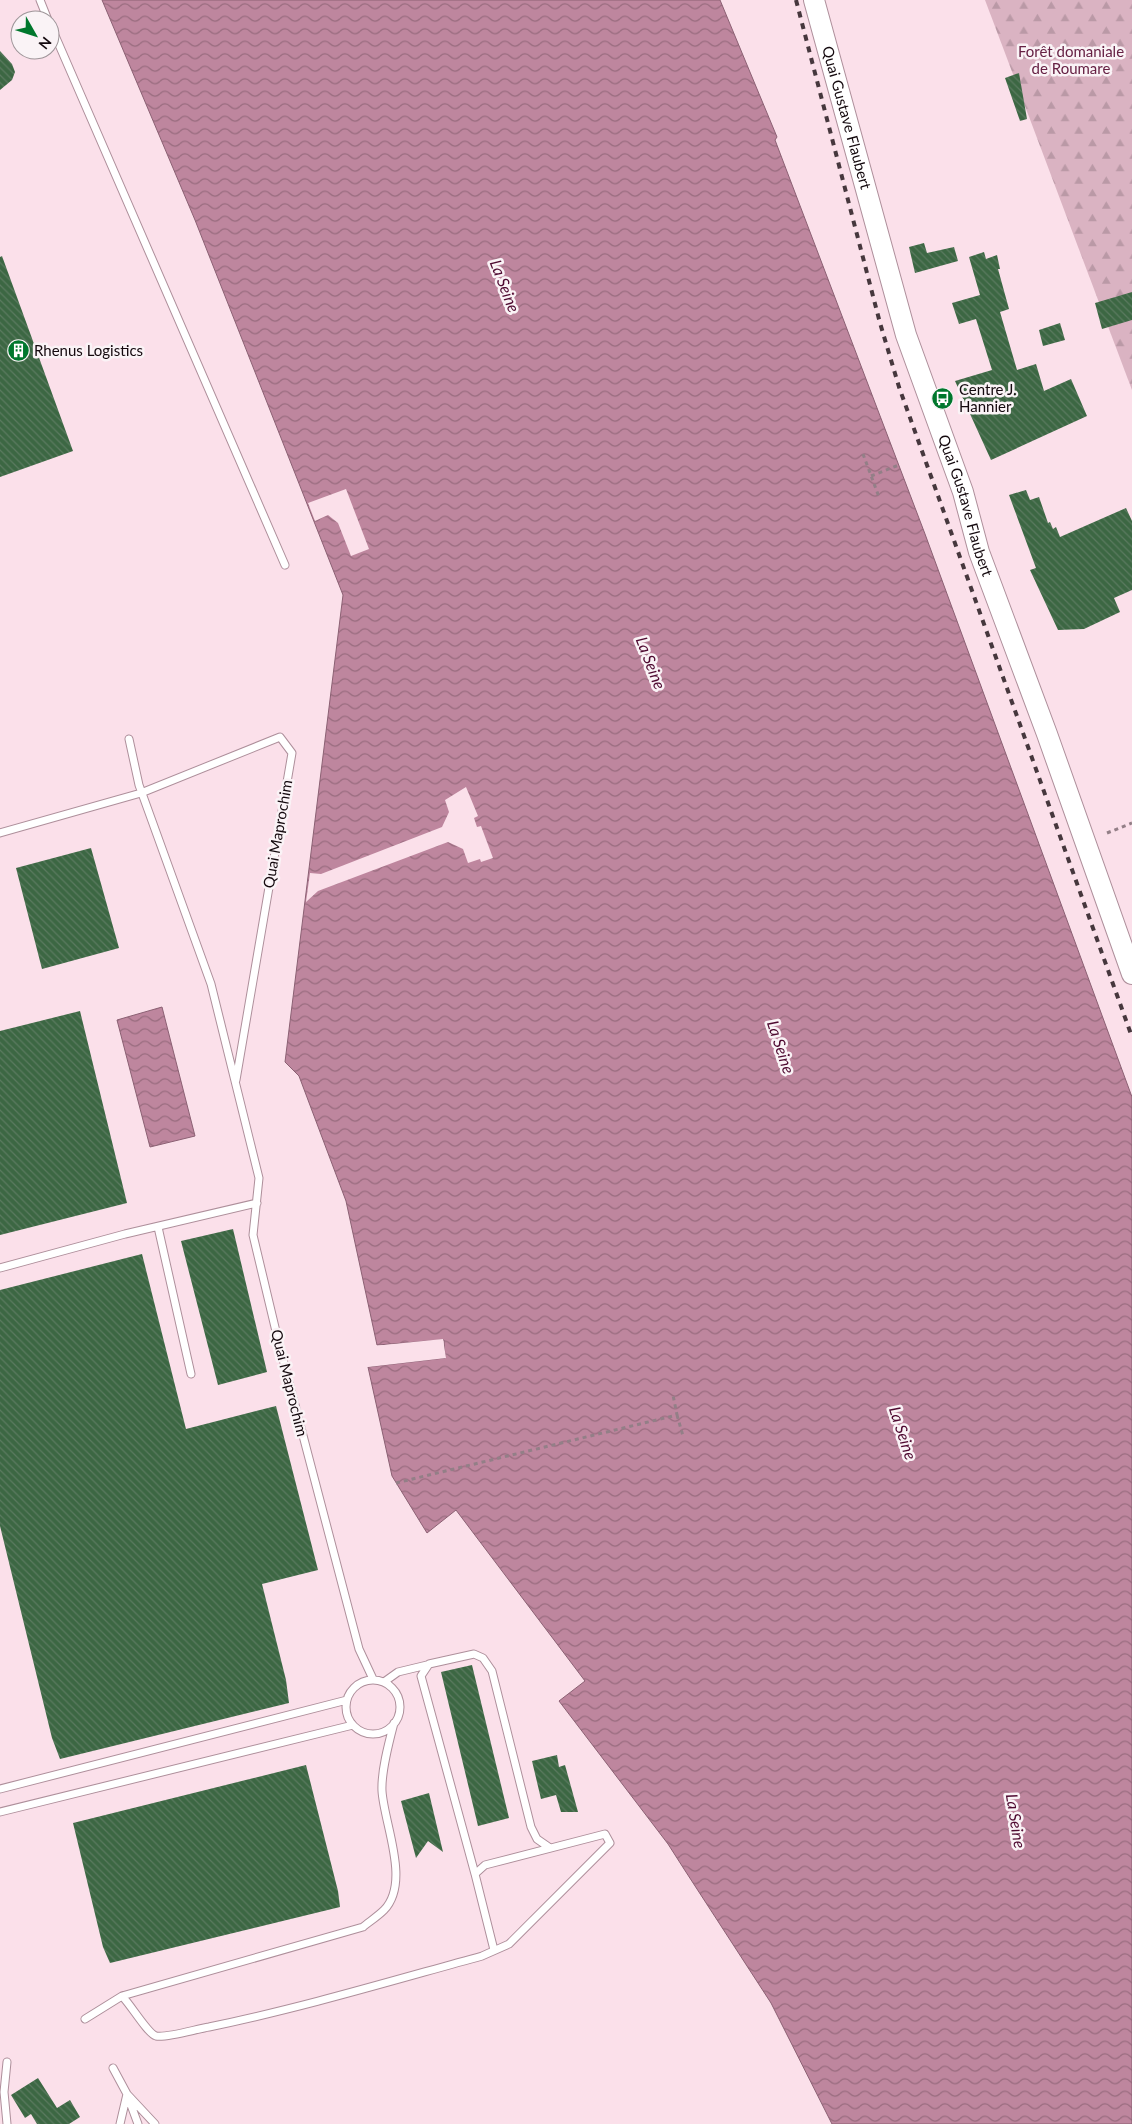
<svg xmlns="http://www.w3.org/2000/svg" width="1132" height="2124" font-family="Lato,sans-serif">
  <style>
    .forest { fill: url(#forest-firs) }
    .water { fill: url(#water-waves); stroke: #8b6073 }
    .pier { fill: #fbe0ea }
    .building { fill: url(#building-back-hatch) }
    .lines { fill: none; stroke-linecap: round; stroke-linejoin: round }
    .lane-casing { stroke: #ae8f9b; stroke-width: 9 }
    .secondary-casing { stroke: #ae8f9b; stroke-width: 22 }
    .path { stroke: #937f87; stroke-width: 3; stroke-dasharray: 4 4; stroke-linecap: butt }
    .lane { stroke: #fff; stroke-width: 7 }
    .secondary { stroke: #fff; stroke-width: 20 }
    .rail { stroke: #46373d; stroke-width: 4; stroke-dasharray: 6 6; stroke-linecap: butt }
    .labels { text-anchor: middle; stroke-width: 5; stroke-linejoin: round; paint-order: stroke }
    .park-label { font-size: 15px; fill: #662144; stroke: #faf3f6 }
    .street-label { font-size: 15px; fill: #14090e; stroke: #faf3f6 }
    .poi-label { font-size: 15px; fill: #14090e; stroke: #faf3f6; text-anchor: start }
    .water-label { font-size: 16px; font-style: italic; fill: #4e0930; stroke: #faf3f6 }
  </style>
  <defs>
    <pattern id="forest-firs" width="22" height="20" patternUnits="userSpaceOnUse" patternTransform="scale(1.25)"><rect width="22" height="20" fill="#dab3c2"/><path d="M5 1l3.5 6h-7zM16 11l3.5 6h-7z" fill="#ba99a6"/></pattern>
    <pattern id="water-waves" width="16" height="10" patternUnits="userSpaceOnUse" patternTransform="scale(1.25)"><rect width="16" height="10" fill="#be869e"/><path d="M0 5q4-4 8 0t8 0" fill="none" stroke="#996c7f"/></pattern>
    <pattern id="building-back-hatch" width="6" height="6" patternUnits="userSpaceOnUse" patternTransform="scale(1.25)"><rect width="6" height="6" fill="#3c6743"/><path d="M-1 5l2 2M0 0l6 6M5-1l2 2" fill="none" stroke="#5b7a60"/></pattern>
  </defs>
  <rect width="100%" height="100%" fill="#fbe0ea"/>
  <path class="forest" d="M985,0H1132V390Z"/>
  <path class="water" d="M102,0H720L777,137L775,140L925,534L1132,1097V2124H832L771,2003L684,1869L668,1844L559,1701L585,1681L456,1510L427,1533L392,1476L368,1367L445,1358L444,1340L377,1345L346,1201L299,1076L285,1062L343,595L195,220Z
    M162,1007L195,1136L150,1147L117,1020Z"/>
  <path class="pier" d="M346,489L369,549L351,556L338,523L328,515L315,521L308,503Z
    M466,787L478,816L474,818L477,827L481,826L493,858L481,862L480,859L468,863L463,849L448,842L318,891L306,902L310,873L321,874L442,827L449,812L445,800Z
    M443,1339L446,1358L368,1367L367,1364L443,1356L441,1342L377,1348L374,1346Z"/>
  <path class="building" d="M0,51L12,64L15,72L12,80L0,90Z
    M1019,73L1027,119L1020,121L1005,78Z
    M924,243L927,253L954,247L958,261L915,273L909,247Z
    M984,252L986,259L997,255L1000,269H998L1009,309L1000,312L1017,370L1036,364L1044,391L1071,379L1087,416L991,460L955,381L992,370L976,319L959,324L952,303L980,295L969,257Z
    M2,256L73,451L0,477V257Z
    M1132,292V320L1102,329L1095,303Z
    M1060,323L1065,340L1043,346L1039,330Z
    M1026,490L1030,500L1039,497L1048,523L1050,522L1053,529L1056,527L1060,537L1126,508L1132,521V590L1114,598L1120,612L1084,629L1058,630L1030,570L1036,568L1009,495Z
    M91,848L119,948L42,969L16,868Z
    M80,1011L127,1203L0,1235V1031Z
    M233,1229L267,1372L218,1385L181,1241Z
    M142,1254L186,1429L276,1406L318,1570L262,1584L286,1680L289,1703L60,1759L52,1738L0,1526V1290Z
    M472,1665L509,1818L478,1826L441,1672Z
    M557,1755L559,1767L565,1765L578,1812H561L556,1795L541,1799L532,1761Z
    M306,1765L338,1891L340,1907L110,1963L103,1947L73,1823Z
    M429,1793L443,1852L428,1841L416,1858L401,1801Z
    M38,2078L57,2108L70,2100L80,2117L69,2124H37L31,2114L25,2118L11,2095Z"/>
  <g class="lines">
    <defs>
      <path id="lane" d="M40,0L48,20
        M50,24L285,565
        M129,739L139,785L211,984L259,1178L253,1235L279,1344L359,1649L373,1679
        M0,833L141,793L280,737L292,753L236,1080
        M158,1227L191,1374
        M0,1268L125,1234L257,1203
        M346 1707a27 27 0 1 1 54 0a27 27 0 1 1-54 0Z
        M384,1682L398,1672L427,1665
        M0,1789L347,1700
        M0,1812L353,1725
        M475,1874L421,1676L429,1664L474,1654L483,1658L492,1671L531,1827L537,1839L550,1848
        M122,1996L363,1927C369,1922 378,1916 384,1910C411,1882 384,1824 382,1791C381,1771 389,1742 394,1723
        M85,2019L122,1996C131,2005 148,2034 156,2036C168,2038 196,2029 209,2027C301,2008 391,1981 482,1956L509,1944L610,1843L605,1834L485,1865L475,1874L494,1950
        M7,2062L4,2092L7,2124
        M113,2068L127,2094L120,2124
        M127,2094L155,2124
        M128,2097L138,2124"/>
      <g id="secondary">
        <path id="s1" d="M814,0L906,335L963,492L979,552L1047,734L1132,974"/>
      </g>
    </defs>
    <use href="#lane" class="lane-casing"/>
    <use href="#secondary" class="secondary-casing"/>
    <path class="path" d="M863,454L879,497
      M871,476L899,465
      M1107,833L1132,823
      M677,1415L683,1436
      M396,1483L677,1415L673,1395"/>
    <use href="#lane" class="lane"/>
    <use href="#secondary" class="secondary"/>
    <path class="rail" d="M796,0L880,323L899,387L1132,1037"/>
  </g>
  <defs>
    <symbol id="building-disc" viewBox="-11 -11 22 22"><circle r="9.5" fill="#00772d" stroke="#faf3f6"/><path d="M-4-6H4V6H1V3H-1V6H-4ZM-2.5-4.3h1.7v1.8h-1.7ZM.8-4.3h1.7v1.8H.8ZM-2.5-1h1.7V.8h-1.7ZM.8-1h1.7V.8H.8Z" fill="#fff"/></symbol>
    <symbol id="bus-disc" viewBox="-11 -11 22 22"><circle r="9.5" fill="#00772d" stroke="#faf3f6"/><path d="M-5-6H5V4H4V6H2V4H-2V6H-4V4H-5ZM-3.5-4V0h7V-4ZM-3.5 1.2v1.5H-2V1.2ZM2 1.2v1.5H3.5V1.2Z" fill="#fff"/></symbol>
  </defs>
  <g fill-rule="evenodd">
    <use href="#building-disc" x="6" y="338" width="25" height="25"/>
    <use href="#bus-disc" x="930" y="386" width="25" height="25"/>
  </g>
  <g class="labels">
    <g class="park-label">
      <text x="1071" y="57">Forêt domaniale<tspan x="1071" dy="17">de Roumare</tspan></text>
    </g>
    <g class="street-label">
      <text dy="5" stroke="none"><textPath href="#s1" startOffset="122">Quai Gustave Flaubert</textPath></text>
      <text dy="5" stroke="none"><textPath href="#s1" startOffset="528">Quai Gustave Flaubert</textPath></text>
      <text transform="translate(278 834) rotate(-80)" y="5">Quai Maprochim</text>
      <text transform="translate(289 1383) rotate(76)" y="5">Quai Maprochim</text>
    </g>
    <g class="poi-label">
      <text x="34" y="356">Rhenus Logistics</text>
      <text x="959" y="395">Centre J.<tspan x="959" dy="17">Hannier</tspan></text>
    </g>
    <g class="water-label">
      <text transform="translate(505 286) rotate(69)" y="6">La Seine</text>
      <text transform="translate(651 663) rotate(69)" y="6">La Seine</text>
      <text transform="translate(781 1047) rotate(72)" y="6">La Seine</text>
      <text transform="translate(903 1433) rotate(72)" y="6">La Seine</text>
      <text transform="translate(1016 1821) rotate(81)" y="6">La Seine</text>
    </g>
  </g>
  <g transform="translate(35 35) rotate(129)"><circle r="24" fill="#faf3f6" stroke="#9e9599"/>
  <path d="M0-4L9 19L0 12L-9 19Z" fill="#00772d"/>
  <text y="-8" font-size="14" font-weight="bold" text-anchor="middle" fill="#14090e">N</text>
  </g>
</svg>
